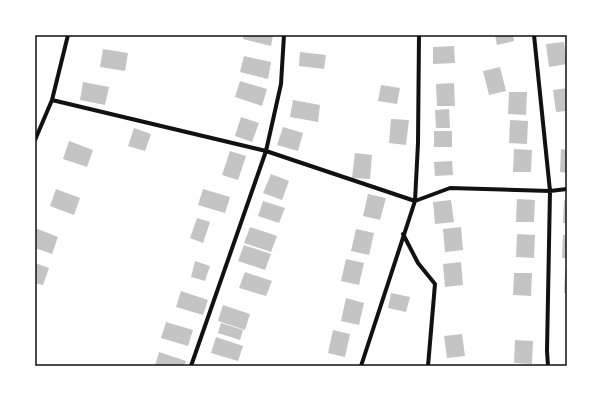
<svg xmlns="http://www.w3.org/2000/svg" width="602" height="401" font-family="Helvetica,sans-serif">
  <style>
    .building { fill: #c4c4c4 }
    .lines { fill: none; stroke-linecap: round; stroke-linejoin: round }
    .minor { stroke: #111; stroke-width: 4 }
    .neatline { fill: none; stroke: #111; stroke-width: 1.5 }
  </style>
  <rect width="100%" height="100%" fill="#fff"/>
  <path class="building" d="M244,35H273L271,46L243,39Z
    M495,35H513L514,41L497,45Z
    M564,42L567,64L549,67L546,44Z
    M454,46L455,63L433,64V47Z
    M103,49L128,53L125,71L100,67Z
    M300,52L326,55L324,69L299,66Z
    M244,56L271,62L268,79L240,72Z
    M500,67L506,91L489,95L483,71Z
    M240,81L267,89L262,106L235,97Z
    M83,82L109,87L105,105L80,100Z
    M454,83L455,106H437L436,84Z
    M381,85L400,88L397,104L378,101Z
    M567,88V111L556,112L553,90Z
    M509,92H527L526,115L508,114Z
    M293,100L320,105L318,122L290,117Z
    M449,109L450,128H436L435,110Z
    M241,117L259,123L252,142L235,136Z
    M391,119L409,120L406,145L389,143Z
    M510,120L528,121L527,144L509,143Z
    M283,127L303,133L298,151L277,145Z
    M134,128L151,134L145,151L128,146Z
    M434,131H452V147H434Z
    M69,141L93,150L87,167L63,159Z
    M514,149L532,150L531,172H513Z
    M561,149L567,150V173L560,172Z
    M230,151L246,156L238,180L222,175Z
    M355,153L372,155L370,179L352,178Z
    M452,161L453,175L435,176L434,162Z
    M271,174L289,181L282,200L263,193Z
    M56,189L80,198L74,215L50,206Z
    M203,189L230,197L225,213L198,205Z
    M368,194L386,198L380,220L363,216Z
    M517,199L535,200L534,222H516Z
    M451,200L454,222L435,224L433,202Z
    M564,200H567V223H563Z
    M263,201L285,208L279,223L258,216Z
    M197,218L210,222L203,243L190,238Z
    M250,227L277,236L271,252L244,243Z
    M461,227L463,250L445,252L443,229Z
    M35,228L58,237L52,254L35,248Z
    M356,229L374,233L369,255L351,251Z
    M517,234L535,235L534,258L516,257Z
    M563,235H567V258H562Z
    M244,245L271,254L265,270L238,261Z
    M346,259L364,263L359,285L341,281Z
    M195,261L210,266L205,281L191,277Z
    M461,262L463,285L445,287L443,264Z
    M35,263L49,268L43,285L35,283Z
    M565,270H567V293H564Z
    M245,272L272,281L266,296L239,288Z
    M514,273H532L531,296L513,295Z
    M181,291L208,300L203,315L176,307Z
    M391,293L410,297L406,312L388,308Z
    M346,298L364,303L359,325L341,321Z
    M223,305L250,314L245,330L218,321Z
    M166,322L193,330L188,346L161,338Z
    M221,323L243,330L240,340L218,333Z
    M333,330L350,334L345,357L328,353Z
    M462,334L465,356L447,358L444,336Z
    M216,337L243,346L238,361L211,353Z
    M515,340L533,341L532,364L514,363Z
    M159,352L186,361L184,366H155Z"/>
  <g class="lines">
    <path class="minor" d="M534,35L550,191L547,351L548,366
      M52,100L266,151L415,201L450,188L550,191L567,189
      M35,140L52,100L68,35
      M403,234L418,263L435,284L428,366
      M191,366L266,151L281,84L284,35
      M361,366L415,201L418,143L419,35"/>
  </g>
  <rect width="602" height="401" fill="none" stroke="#ffffff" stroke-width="72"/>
  <rect x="36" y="36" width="530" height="329" class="neatline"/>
</svg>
